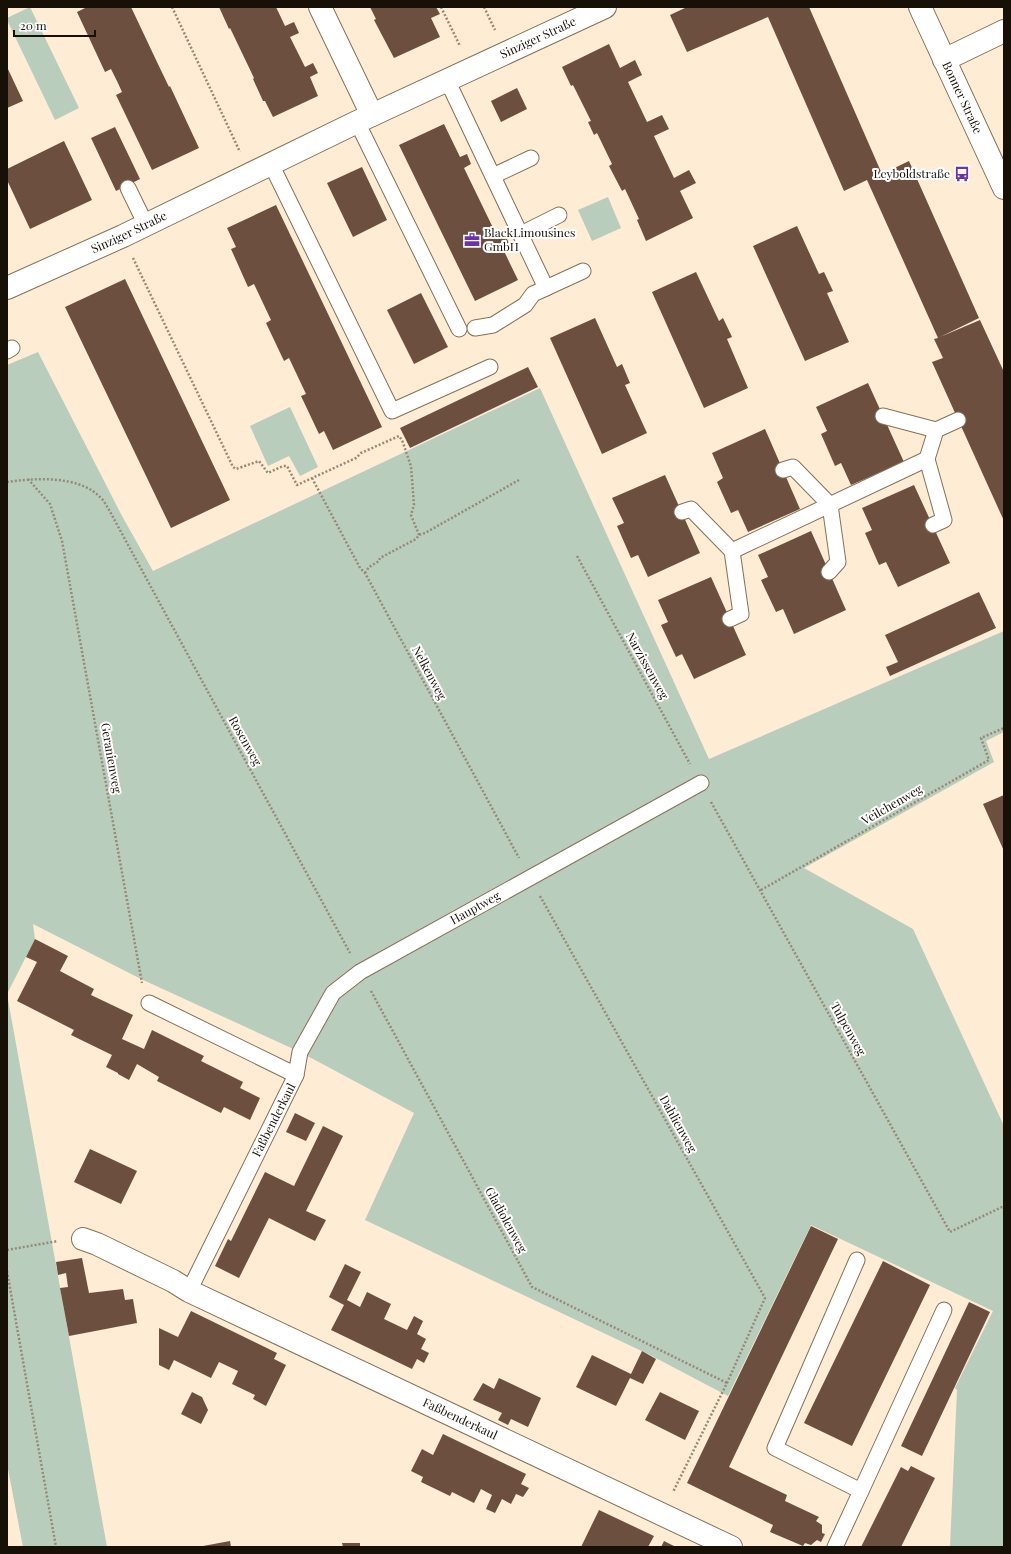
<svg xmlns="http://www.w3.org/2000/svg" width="1011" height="1554" font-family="'Playfair Display',serif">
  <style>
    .green { fill: #b9cdbc }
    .building { fill: #6d4f40 }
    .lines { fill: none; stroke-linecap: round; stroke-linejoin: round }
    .service-casing { stroke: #857156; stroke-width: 17 }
    .minor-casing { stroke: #857156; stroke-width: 24 }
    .secondary-casing { stroke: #857156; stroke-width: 24 }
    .path { stroke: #968977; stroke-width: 2.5; stroke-dasharray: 2 2; stroke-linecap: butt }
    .service { stroke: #fff; stroke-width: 15 }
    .minor { stroke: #fff; stroke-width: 22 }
    .secondary { stroke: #fff; stroke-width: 22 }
    .labels { text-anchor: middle; stroke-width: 4; stroke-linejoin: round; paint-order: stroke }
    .street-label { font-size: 12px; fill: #171006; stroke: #fff }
    .poi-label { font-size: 12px; fill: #171006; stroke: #fff; text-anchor: end }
  </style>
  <rect width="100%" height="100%" fill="#feecd4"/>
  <path class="green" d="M30,7L79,108L55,120L7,20V18Z
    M608,197L621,228L592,241L578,210Z
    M38,352L122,516L153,571L540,388L709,759L1004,631V732L986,741L994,762L804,868L913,929L1004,1126V1547H950L957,1390L955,1388L993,1311L811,1225L728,1396L650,1355L365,1220L414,1113L300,1052L141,979L33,924L35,939L7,994L107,1547H23L7,1464V365Z
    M290,407L318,467L300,476L289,456L268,466L250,426Z"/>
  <path class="building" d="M87,7H131L157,62L169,87L170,86L199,148L152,170L116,95L122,92L117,81L111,69L105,72L77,12Z
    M219,7H276L285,26L294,22L299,33L290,37L305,67L313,63L318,73L310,77L318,96L273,117L265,101H263L253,79L254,78L232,32L230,28L229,29Z
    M370,7H436L440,14L431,18L440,37L394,58L374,20L376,19Z
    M687,7H809L882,174L909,161L979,318L940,337L980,320L1004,372V521L932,362L943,358L934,339L938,338L867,180L844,191L768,17L687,52L670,15Z
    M609,44L620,68L635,60L642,75L628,82L647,122L662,115L669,129L654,136L674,178L689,170L696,183L680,191L693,218L646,241L637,220L639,219L625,189L622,191L609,166L612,164L597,133L594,135L588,122L591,121L573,85L571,86L562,67Z
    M7,67L23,101L7,108Z
    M517,88L527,109L501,122L491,101Z
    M444,124L460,157L467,154L471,164L464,168L497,236L504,233L509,243L502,247L518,280L475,301L399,145Z
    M115,127L140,179L116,191L91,138Z
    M64,141L92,200L30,229L7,180V169Z
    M362,167L387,220L353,237L327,183Z
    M276,205L382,427L333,450L324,431L319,434L301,396L306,394L289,358L284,361L266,323L271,320L254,284L248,287L231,249L236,247L227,228Z
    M797,226L819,274L824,272L833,291L827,293L849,342L805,361L753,246Z
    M696,272L719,321L723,318L732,337L727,339L748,388L704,408L652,292Z
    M125,279L230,500L171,528L65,307Z
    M421,293L448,347L414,364L387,310Z
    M595,318L617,367L622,364L630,383L625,385L647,433L602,454L550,338Z
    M528,367L538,387L410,448L400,428Z
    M868,383L904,462L851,485L841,463L835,466L821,434L827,431L816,407Z
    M765,429L800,509L748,532L738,510L731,513L717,482L723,478L712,453Z
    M665,475L700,553L648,577L638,555L631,558L617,526L624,523L612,498Z
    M914,485L950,563L898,587L886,562L879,565L865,533L872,530L862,508Z
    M811,531L846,610L794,634L783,609L776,612L761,580L768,577L758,555Z
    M711,577L746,655L694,679L682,654L676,657L661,625L668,622L658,600Z
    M979,592L996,628L890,676L886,667L898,662L885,635Z
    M1004,795V851L983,804Z
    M35,939L68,956L60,971L94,989L91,995L133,1015L122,1039L144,1049L152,1030L204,1056L201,1061L243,1082L240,1088L260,1098L250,1120L224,1107L221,1113L157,1081L159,1077L137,1064L129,1080L118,1074V1073L106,1067L112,1055L71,1035L74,1030L17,1001L37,962L26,957Z
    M295,1113L315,1123L306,1141L286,1132Z
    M323,1126L343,1136L306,1211L326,1220L315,1241L269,1218L239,1278L215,1266L228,1239L231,1241L265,1172L294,1186Z
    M90,1149L137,1171L121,1204L74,1182Z
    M811,1226L838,1239L729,1467L787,1495L785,1501L819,1517L816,1521L822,1525V1533L825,1534L821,1542L817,1540L811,1545L805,1543L803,1546L770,1532L773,1525L687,1483Z
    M82,1258L89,1293L123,1289L125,1300L133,1299L137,1323L69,1336L60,1288L68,1287L66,1273L58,1275L56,1262Z
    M883,1261L930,1285L852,1446L804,1423Z
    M345,1264L361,1272L347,1300L360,1307L367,1292L391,1304L384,1319L407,1330L414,1316L423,1321L417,1334L426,1339L421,1349L429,1353L424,1363L417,1359L412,1369L331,1330L344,1305L329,1297Z
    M969,1302L990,1312L922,1456L901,1446Z
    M191,1311L277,1353L274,1359L286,1365L266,1406L253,1399L255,1395L232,1384L238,1371L219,1362L211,1378L174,1360L169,1370L159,1365V1328L178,1337Z
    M642,1351L656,1359L643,1384L630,1378L616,1406L576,1387L592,1355L631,1374Z
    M499,1378L541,1398L528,1427L511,1419L508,1425L498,1420L502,1413L473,1400L483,1383L494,1389Z
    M192,1392L202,1397L208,1410L201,1424L181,1414Z
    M660,1392L699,1411L685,1440L645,1420Z
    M443,1434L526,1474L521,1484L529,1488L523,1497L516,1494L511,1504L502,1499L495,1513L486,1509L492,1495L481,1489L474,1503L452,1492L450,1496L421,1482L423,1477L411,1471L422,1449L433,1455Z
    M911,1466L935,1478L901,1547H861L901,1467L908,1471Z
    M599,1510L654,1536L648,1547H581Z
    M230,1541L231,1547H203V1546Z
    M664,1541L676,1547H661Z
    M342,1543H360V1547H343Z"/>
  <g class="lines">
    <defs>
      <g id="service">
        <path d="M447,80L546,288"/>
        <path d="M357,122L459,329"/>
        <path d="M271,164L392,411L490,367"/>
        <path d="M493,176L531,158"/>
        <path d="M128,188L146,225"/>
        <path d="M521,234L559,215"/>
        <path d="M475,328L493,325L525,305L533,294L583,271"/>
        <path d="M7,351L12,348"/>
        <path d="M883,416L936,430"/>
        <path d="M927,459L944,520L933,525"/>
        <path d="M783,470L793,467L830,505L838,562L829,572"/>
        <path d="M682,512L691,509L732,551L741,614L730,619"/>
        <path d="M732,551L927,459L936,430L958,420"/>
        <path d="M149,1003L296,1075L189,1291"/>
        <path id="s1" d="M296,1075L300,1052L333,993L360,972L701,783"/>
        <path d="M861,1491L944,1310"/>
        <path d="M835,1547L861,1491L775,1448L857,1260"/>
      </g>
      <g id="minor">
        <path d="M320,7L372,115"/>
        <path d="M944,60L1004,31"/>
        <path id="s2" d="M7,288L123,236L357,122L605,7"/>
        <path id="s3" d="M83,1239L97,1244L173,1281L189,1291L731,1547"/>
      </g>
      <g id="secondary">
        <path id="s4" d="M920,7L1004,188"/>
      </g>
    </defs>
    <use href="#service" class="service-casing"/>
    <use href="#minor" class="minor-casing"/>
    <use href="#secondary" class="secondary-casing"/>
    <path class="path" d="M172,7L240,152
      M441,7L460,46
      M484,7L495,30
      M133,258L233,467L236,469L259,461L268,473L283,466H287L297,485L356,458L361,453L399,436L402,440L411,466L414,505L411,515L419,535
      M312,478L360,568L365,573L519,858
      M28,479L50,504L62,541L142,983
      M7,482C35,478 80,475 101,498C104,501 106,505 108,508L350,953
      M577,556L690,764
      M365,573L369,567L379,561L380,558L416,539L419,535L425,533L519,480
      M711,802L950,1232L1004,1206
      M761,890L989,760L981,738L1004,728
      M540,896L765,1298L727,1383L673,1492
      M371,991L532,1287L727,1383
      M7,1250L58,1241
      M7,1271L56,1547"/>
    <use href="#service" class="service"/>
    <use href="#minor" class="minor"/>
    <use href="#secondary" class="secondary"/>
  </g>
  <defs>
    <symbol id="bus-bare" viewBox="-9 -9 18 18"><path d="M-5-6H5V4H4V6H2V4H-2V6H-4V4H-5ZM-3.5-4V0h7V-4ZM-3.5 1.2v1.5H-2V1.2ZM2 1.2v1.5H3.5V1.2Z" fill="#6b33a9" stroke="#fff" stroke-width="2.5" paint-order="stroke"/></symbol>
    <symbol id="office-bare" viewBox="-9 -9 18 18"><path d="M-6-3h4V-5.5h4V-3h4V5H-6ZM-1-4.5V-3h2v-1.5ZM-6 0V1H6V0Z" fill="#6b33a9" stroke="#fff" stroke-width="2.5" paint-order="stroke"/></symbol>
  </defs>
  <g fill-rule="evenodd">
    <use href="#bus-bare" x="951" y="163" width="22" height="22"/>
    <use href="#office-bare" x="461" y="229" width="22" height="22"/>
  </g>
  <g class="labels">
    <g class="street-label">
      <text dy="4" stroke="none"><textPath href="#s2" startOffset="587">Sinziger Straße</textPath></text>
      <text dy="4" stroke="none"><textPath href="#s4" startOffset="100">Bonner Straße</textPath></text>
      <text dy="4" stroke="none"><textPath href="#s2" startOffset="134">Sinziger Straße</textPath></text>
      <text transform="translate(647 666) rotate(61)" y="4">Narzissenweg</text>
      <text transform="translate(429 673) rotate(62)" y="4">Nelkenweg</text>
      <text transform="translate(245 741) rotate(61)" y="4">Rosenweg</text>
      <text transform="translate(111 758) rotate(80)" y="4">Geranienweg</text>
      <text transform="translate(892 805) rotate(-30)" y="4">Veilchenweg</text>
      <text dy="4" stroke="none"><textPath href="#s1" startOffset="257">Hauptweg</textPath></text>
      <text transform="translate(848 1029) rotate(61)" y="4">Tulpenweg</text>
      <text transform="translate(274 1120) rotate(-63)" y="4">Faßbenderkaul</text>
      <text transform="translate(678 1124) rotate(61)" y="4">Dahlienweg</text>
      <text transform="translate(506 1220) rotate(61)" y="4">Gladiolenweg</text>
      <text dy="4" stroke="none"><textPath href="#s3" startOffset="418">Faßbenderkaul</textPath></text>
    </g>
    <g class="poi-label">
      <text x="950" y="178">Leyboldstraße</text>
      <text x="484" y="237" text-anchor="start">BlackLimousines<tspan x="484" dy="14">GmbH</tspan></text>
    </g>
  </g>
  <rect width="1011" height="1554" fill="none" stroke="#171006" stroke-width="16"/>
  <path d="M14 30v6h81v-6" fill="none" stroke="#171006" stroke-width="2"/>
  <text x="20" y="30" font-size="12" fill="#171006" stroke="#ffffff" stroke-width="3" paint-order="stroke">20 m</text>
</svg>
